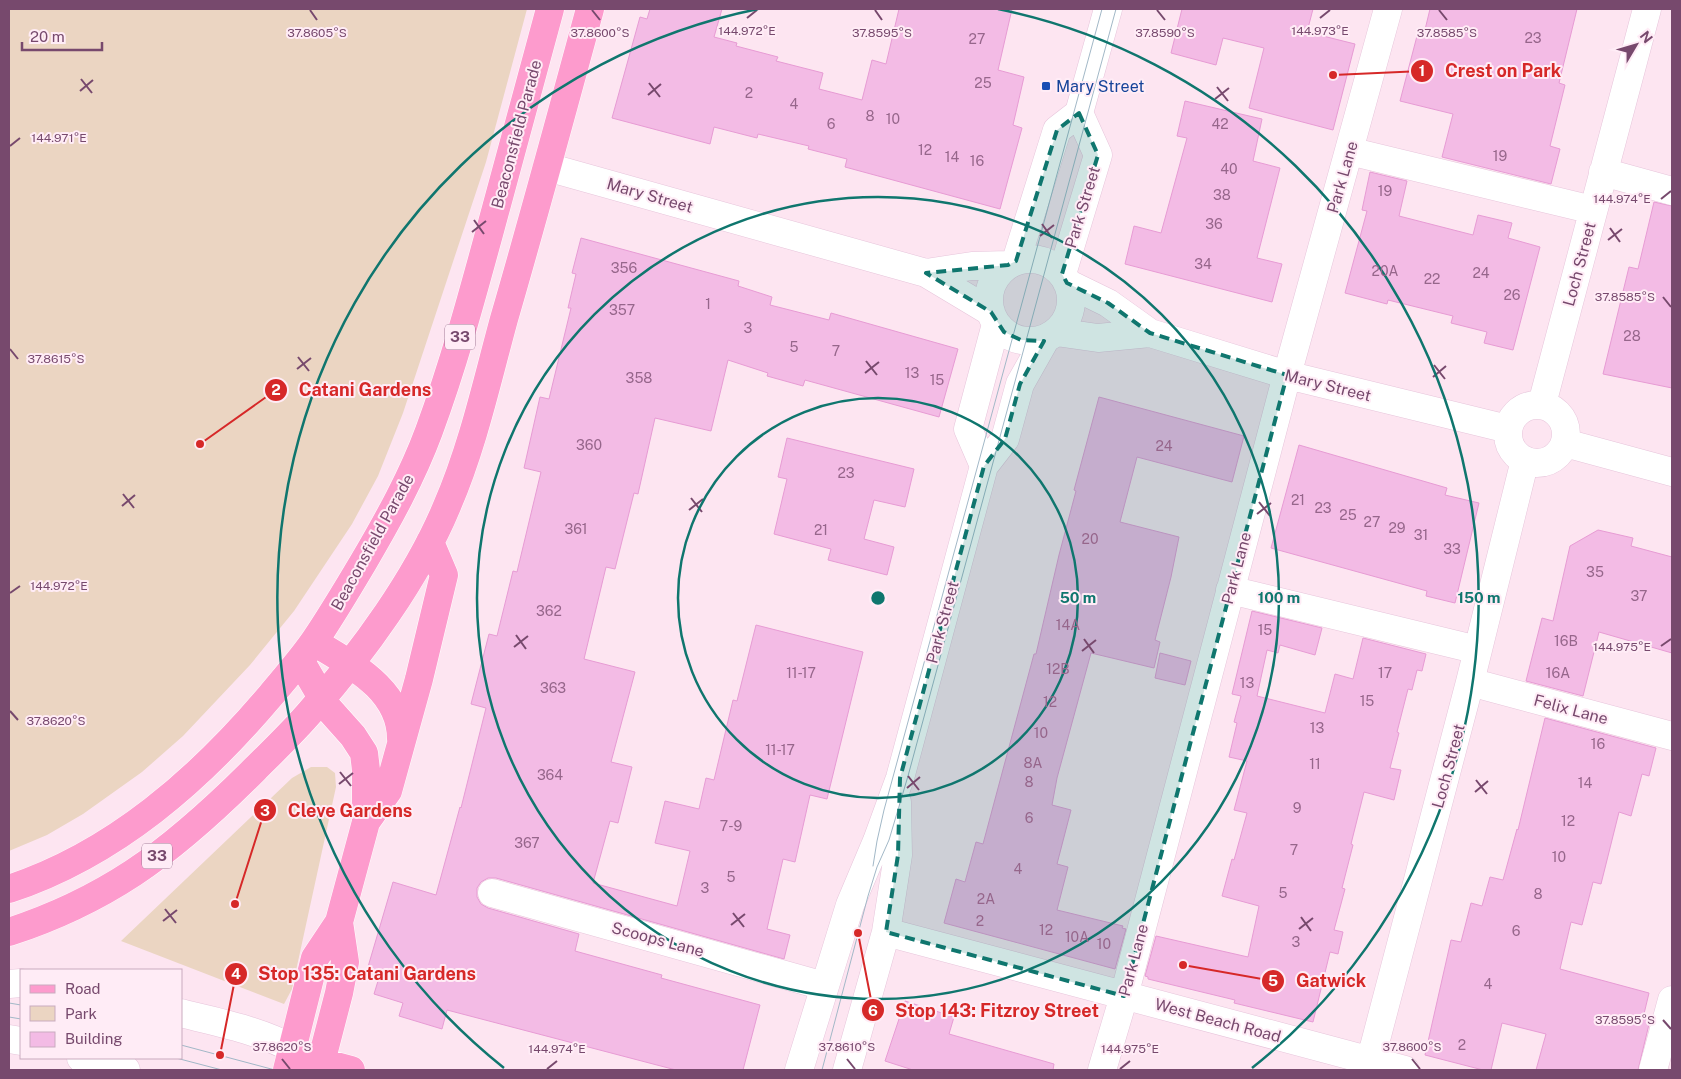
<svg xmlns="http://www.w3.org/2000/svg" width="1681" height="1079" font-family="'Public Sans',sans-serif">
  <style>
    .green { fill: #ebd5c2 }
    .building { fill: #f3bbe5; stroke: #e79bd4 }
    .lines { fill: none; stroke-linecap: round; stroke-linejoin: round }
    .minor-casing { stroke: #e7c5db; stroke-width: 29 }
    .major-casing { stroke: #fff; stroke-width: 29 }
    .minor { stroke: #fff; stroke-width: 28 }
    .major { stroke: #fd9bcd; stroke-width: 28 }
    .tram { stroke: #a2b8c7; stroke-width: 1 }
    .marked { fill: #0f766e; fill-opacity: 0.2; stroke: #0f766e; stroke-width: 4; stroke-dasharray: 10 6; stroke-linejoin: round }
    .ticks { fill: none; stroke: #77496d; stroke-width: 2 }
    .ring { fill: none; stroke: #0f766e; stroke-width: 2.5 }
    .transit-dot { fill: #1a4fb4; stroke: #ffecf6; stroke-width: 2 }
    .labels { text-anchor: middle; stroke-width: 4; stroke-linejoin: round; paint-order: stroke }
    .number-label { font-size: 14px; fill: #96668b }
    .shield { fill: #ffecf6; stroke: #a07a96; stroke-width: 1 }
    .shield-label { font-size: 15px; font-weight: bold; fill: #77496d }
    .transit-label { font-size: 16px; fill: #164399; stroke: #ffecf6; text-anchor: start }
    .street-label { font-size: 16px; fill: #77496d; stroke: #ffecf6 }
    .ticks-label { font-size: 12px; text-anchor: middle; fill: #77496d; stroke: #ffecf6; stroke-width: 4; stroke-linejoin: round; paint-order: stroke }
    .centre { fill: #0f766e; stroke: #ffecf6; stroke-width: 2.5 }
    .ring-label { font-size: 15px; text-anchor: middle; font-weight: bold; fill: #0f766e; stroke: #ffecf6; stroke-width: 4; stroke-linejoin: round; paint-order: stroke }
    .leader { fill: none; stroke: #d62828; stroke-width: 2 }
    .callout-dot { fill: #d62828; stroke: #ffecf6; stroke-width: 2 }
    .mark-label { font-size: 15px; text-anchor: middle; font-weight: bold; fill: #fff }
    .callout-label { font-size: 18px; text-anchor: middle; font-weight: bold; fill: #d62828; stroke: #ffecf6; stroke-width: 4; stroke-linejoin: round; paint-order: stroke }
  </style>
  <rect width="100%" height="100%" fill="#fde5f1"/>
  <path class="green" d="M9,9H527L486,162L403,413L378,476L352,524L294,611L250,665L183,736L142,772L83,814L47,835L9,851Z
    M311,767H327L335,773L336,787L292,989L284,1004L121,941L292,778Z"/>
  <path class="building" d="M650,9H722L714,37L737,43L736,46L778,57L776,61L823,73L819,89L862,100L872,60L886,64L899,9H1012L998,70L1024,77L1013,125L1022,128L1000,209L845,167L847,159L808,149L809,146L758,134L757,138L714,127L710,144L612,118L640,17L647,19Z
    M1182,9H1313L1307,32L1355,44L1333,130L1249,108L1264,48L1223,38L1216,65L1171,53Z
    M1430,9H1577L1559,83L1565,85L1550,146L1560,149L1551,184L1442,157L1453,114L1400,101L1417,36L1423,38Z
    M1185,101L1262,119L1253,161L1280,168L1257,258L1282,264L1272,302L1125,264L1134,226L1161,233L1187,138L1177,136Z
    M1370,172L1407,181L1399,216L1473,235L1478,215L1512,223L1508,238L1540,247L1513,350L1484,343L1487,332L1451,323L1453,316L1388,300L1387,304L1345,293L1367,211L1362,210Z
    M1654,202L1672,206V388L1603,374L1629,267L1638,269Z
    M581,238L739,281L738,286L772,297L770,305L829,320L831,313L958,349L939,417L805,380L803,386L767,376L768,373L728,360L711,431L655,418L638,494L634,493L615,569L606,567L584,659L635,672L611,762L632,767L618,823L610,821L593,883L677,906L690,851L655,843L665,801L699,809L706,778L714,780L733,700L737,701L756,625L863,652L827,799L810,795L795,862L783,859L767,929L790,935L784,959L496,878H488L481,882L477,888V897L481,904L488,908L579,934L575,951L662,975L661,978L760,1005L743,1070H676L447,1010L442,1029L399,1016L403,1003L374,994L378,981L365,977L393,882L436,895L460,807L461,808L486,708L471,704L489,634L497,636L513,571L517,572L541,472L524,468L540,397L549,399L571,308H568L576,274L572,273Z
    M1099,397L1244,436L1232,482L1137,457L1120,522L1179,537L1171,577L1155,640L1160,642L1154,668L1091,653L1057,778L1052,805L1071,810L1057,864L1068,867L1057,910L1123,926L1122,928L1126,929L1115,969L944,923L956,879L965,882L976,842L983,844L1034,654H1036L1059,555L1076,491L1074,490Z
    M787,438L914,469L905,507L874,500L864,539L894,547L887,575L828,560L831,549L774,534L787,479L778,477Z
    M1299,445L1447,488L1445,495L1479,503L1455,603L1426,596L1427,591L1271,548Z
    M1598,530L1633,538L1631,546L1672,557V653L1599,632L1583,696L1526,681L1542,618L1553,621L1570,546Z
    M1252,611L1322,628L1315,655L1280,645L1278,653L1267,650L1257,696L1325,713L1335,674L1353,679L1363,638L1426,654L1422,671L1417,670L1412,690L1408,689L1397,732L1399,733L1390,768L1401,770L1394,800L1364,792L1351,844L1353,845L1342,888L1345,889L1334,930L1343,932L1338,954L1330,952L1313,1022L1234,1003L1235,1000L1148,979V977L1145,976L1156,936L1248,957L1259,906L1222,896L1232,859L1234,860L1247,813L1234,810L1247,761L1229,757L1237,723L1234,722L1241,696L1232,694Z
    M1160,653L1191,661L1185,685L1155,678Z
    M1545,718L1656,748L1649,776L1642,774L1631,816L1619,812L1601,884L1593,882L1582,925L1571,922L1560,969L1649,993L1643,1018L1650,1020L1638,1070H1536L1546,1034L1502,1023L1491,1070H1483L1425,1055L1451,940L1461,942L1471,903L1482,906L1490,877L1503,880L1517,829L1518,830Z
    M905,1001L954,1017L949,1034L1054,1064L1053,1070H913L885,1061Z"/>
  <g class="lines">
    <defs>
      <path id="minor" d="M1349,151L1593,210
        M547,167L926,273L991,312
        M1603,172L1672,191
        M989 300a41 41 0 1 1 82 0a41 41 0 1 1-82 0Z
        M1016,261L1057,130L1079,113L1108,9
        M926,273L972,266L1008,265
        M1062,274L1098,155L1079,113
        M1067,283L1108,303L1150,333L1287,375L1508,429
        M1056,332L1098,338L1150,333
        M1542,404L1647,9
        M1508 434a29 29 0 1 1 58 0a29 29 0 1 1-58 0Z
        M1565,443L1672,472
        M984,466L968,429L996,324
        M1230,590L1478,650
        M1470,682L1672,736
        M492,893L824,986
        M886,932L1405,1070
        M9,984L21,983
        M181,1013C219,1023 259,1030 293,1049
        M9,1039L21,1041
        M81,1058L126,1070
        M799,1070L850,905L877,841L900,778L984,466L1005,439L1020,384L1046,338
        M847,1070L886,932L898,855L897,802
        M1102,1070L1124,996L1287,375L1388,9
        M1368,1070L1470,682L1525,460
        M1653,1070L1672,1000"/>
      <path id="major" d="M314,642C351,665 401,689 401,739
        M366,822L388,791L419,679L444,575L430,542
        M9,889C115,854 200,779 271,695C286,677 302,659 315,640C332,615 348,588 364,561C388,520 412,477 429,431C453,366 471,300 489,234C509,159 529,84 550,9
        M9,932C52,918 95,898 133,873C177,844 218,806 255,769C274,750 294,731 311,711C363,652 417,578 447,506C473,446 487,381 504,319C534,216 562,112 590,9
        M305,1055L321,1062L351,1070
        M287,1070L315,958L339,922L366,822V770L364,753L353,736L328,708L300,660
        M319,1070L339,993L345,962L339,922"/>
    </defs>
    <use href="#minor" class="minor-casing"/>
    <use href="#major" class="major-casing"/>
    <use href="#minor" class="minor"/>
    <use href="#major" class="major"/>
    <path class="tram" d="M873,866L877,841L884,810L1102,9
      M9,1003L21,1005
      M9,1017L21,1019
      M181,1045L275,1070
      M176,1058L222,1070
      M822,1070L868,896L877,867L889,840L908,776L1116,9"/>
  </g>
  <path class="marked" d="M1079,113L1098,155L1062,274L1067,283L1108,303L1150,333L1287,375L1124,996L886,932L898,855L900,778L984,466L1005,439L1020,384L1044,341L1021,340L1004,332L991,312L926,273L1008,265L1016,261L1057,130Z"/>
  <path class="ticks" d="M310,10L317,20M592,10L600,20M875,10L882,20M1157,10L1165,20M1439,10L1447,20M747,18L757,10M1320,18L1330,10M81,79L92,93M649,83L660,97M1217,87L1228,101M80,91L93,80M648,95L661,84M1215,99L1229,88M10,146L20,138M1661,199L1671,191M474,220L484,234M1042,224L1052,238M1610,228L1620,242M472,232L486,221M1040,236L1054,225M1608,240L1622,229M1663,297L1671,307M10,349L18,359M298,357L309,371M866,361L877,375M1434,365L1445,379M297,369L311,358M865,373L879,362M1433,377L1446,366M123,494L134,508M691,498L702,512M1259,502L1270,516M122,506L135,495M689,510L703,499M1257,514L1271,503M10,593L20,586M516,635L526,649M1084,639L1094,653M1661,646L1671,639M514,647L528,636M1082,651L1096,640M10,711L18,720M340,772L351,786M908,776L919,790M1476,780L1487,794M339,784L353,773M907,788L920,777M1475,792L1488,781M165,909L176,923M733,913L744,927M1301,917L1311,931M163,921L177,910M731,925L745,914M1299,929L1313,918M1663,1020L1671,1029M282,1059L290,1069M847,1059L855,1069M1412,1059L1420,1069M547,1069L557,1061M1120,1069L1130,1061"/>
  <g class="ring">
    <circle cx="878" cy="598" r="200"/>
    <circle cx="878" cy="598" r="401"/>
    <path d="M504 1068A601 601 0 0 1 758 9M998 9A601 601 0 0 1 1252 1068"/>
  </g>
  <rect class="transit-dot" x="1041" y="81" width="10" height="10" rx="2.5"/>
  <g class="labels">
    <g class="number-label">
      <text x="1533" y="43">23</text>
      <text x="977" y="44">27</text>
      <text x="983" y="88">25</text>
      <text x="749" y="98">2</text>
      <text x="794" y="109">4</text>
      <text x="870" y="121">8</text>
      <text x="893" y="124">10</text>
      <text x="831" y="129">6</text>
      <text x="1220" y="129">42</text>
      <text x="925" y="155">12</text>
      <text x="1500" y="161">19</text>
      <text x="952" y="162">14</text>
      <text x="977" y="166">16</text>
      <text x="1229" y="174">40</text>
      <text x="1385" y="196">19</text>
      <text x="1222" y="200">38</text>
      <text x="1214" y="229">36</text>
      <text x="1203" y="269">34</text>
      <text x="624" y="273">356</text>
      <text x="1385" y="276">20A</text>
      <text x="1481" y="278">24</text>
      <text x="1432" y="284">22</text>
      <text x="1512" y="300">26</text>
      <text x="708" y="309">1</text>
      <text x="622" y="315">357</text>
      <text x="748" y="333">3</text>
      <text x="1632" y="341">28</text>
      <text x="794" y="352">5</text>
      <text x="836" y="356">7</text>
      <text x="912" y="378">13</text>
      <text x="639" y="383">358</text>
      <text x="937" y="385">15</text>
      <text x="589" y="450">360</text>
      <text x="1164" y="451">24</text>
      <text x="846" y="478">23</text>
      <text x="1298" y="505">21</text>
      <text x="1323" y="513">23</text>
      <text x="1348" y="520">25</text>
      <text x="1372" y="527">27</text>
      <text x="1397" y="533">29</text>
      <text x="576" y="534">361</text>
      <text x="821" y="535">21</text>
      <text x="1421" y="540">31</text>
      <text x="1090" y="544">20</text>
      <text x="1452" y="554">33</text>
      <text x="1595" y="577">35</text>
      <text x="1639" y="601">37</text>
      <text x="549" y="616">362</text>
      <text x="1068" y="630">14A</text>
      <text x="1265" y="635">15</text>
      <text x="1566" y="646">16B</text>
      <text x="1058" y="674">12B</text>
      <text x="801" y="678">11-17</text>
      <text x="1385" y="678">17</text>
      <text x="1558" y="678">16A</text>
      <text x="1247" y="688">13</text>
      <text x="553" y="693">363</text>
      <text x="1367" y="706">15</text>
      <text x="1050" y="707">12</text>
      <text x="1317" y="733">13</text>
      <text x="1041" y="738">10</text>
      <text x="1598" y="749">16</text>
      <text x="780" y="755">11-17</text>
      <text x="1033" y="768">8A</text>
      <text x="1315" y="769">11</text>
      <text x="550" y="780">364</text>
      <text x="1029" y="787">8</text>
      <text x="1585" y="788">14</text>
      <text x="1297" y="813">9</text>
      <text x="1029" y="823">6</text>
      <text x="1568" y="826">12</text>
      <text x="731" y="831">7-9</text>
      <text x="527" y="848">367</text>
      <text x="1294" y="855">7</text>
      <text x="1559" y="862">10</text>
      <text x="1018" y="874">4</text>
      <text x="731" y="882">5</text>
      <text x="705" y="893">3</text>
      <text x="1283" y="898">5</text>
      <text x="1538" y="899">8</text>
      <text x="986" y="904">2A</text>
      <text x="980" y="926">2</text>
      <text x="1046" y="935">12</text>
      <text x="1516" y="936">6</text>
      <text x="1077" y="942">10A</text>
      <text x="1296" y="947">3</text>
      <text x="1104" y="949">10</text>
      <text x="1488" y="989">4</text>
      <text x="1462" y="1050">2</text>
    </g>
    <g class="shield">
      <rect x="445" y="324.5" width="30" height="25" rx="4"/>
      <rect x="142" y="843.5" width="30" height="25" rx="4"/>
    </g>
    <g class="shield-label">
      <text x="460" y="342">33</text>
      <text x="157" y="861">33</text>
    </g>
    <g class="transit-label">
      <text x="1056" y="92">Mary Street</text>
    </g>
    <g class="street-label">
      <text transform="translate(516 134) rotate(-75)" y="6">Beaconsfield Parade</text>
      <text transform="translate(1342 177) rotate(-74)" y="6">Park Lane</text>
      <text transform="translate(650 195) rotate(16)" y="6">Mary Street</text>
      <text transform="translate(1082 207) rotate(-73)" y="6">Park Street</text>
      <text transform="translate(1579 264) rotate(-75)" y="6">Loch Street</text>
      <text transform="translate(1328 385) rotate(14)" y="6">Mary Street</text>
      <text transform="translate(372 542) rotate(-61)" y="6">Beaconsfield Parade</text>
      <text transform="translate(1236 568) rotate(-75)" y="6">Park Lane</text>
      <text transform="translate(942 622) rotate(-75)" y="6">Park Street</text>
      <text transform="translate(1571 709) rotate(15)" y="6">Felix Lane</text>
      <text transform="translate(1448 766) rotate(-75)" y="6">Loch Street</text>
      <text transform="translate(658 939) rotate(15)" y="6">Scoops Lane</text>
      <text transform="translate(1133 960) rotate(-75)" y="6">Park Lane</text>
      <text transform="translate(1218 1020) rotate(15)" y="6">West Beach Road</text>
    </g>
  </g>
  <g class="ticks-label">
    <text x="747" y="35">144.972°E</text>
    <text x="1320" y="35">144.973°E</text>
    <text x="317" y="37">37.8605°S</text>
    <text x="600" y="37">37.8600°S</text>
    <text x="882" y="37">37.8595°S</text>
    <text x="1165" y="37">37.8590°S</text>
    <text x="1447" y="37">37.8585°S</text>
    <text x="59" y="142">144.971°E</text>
    <text x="1622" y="203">144.974°E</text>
    <text x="1625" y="301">37.8585°S</text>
    <text x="56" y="363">37.8615°S</text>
    <text x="59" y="590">144.972°E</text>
    <text x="1622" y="651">144.975°E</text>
    <text x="56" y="725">37.8620°S</text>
    <text x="1625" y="1024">37.8595°S</text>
    <text x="282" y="1051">37.8620°S</text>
    <text x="847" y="1051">37.8610°S</text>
    <text x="1412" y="1051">37.8600°S</text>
    <text x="557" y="1053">144.974°E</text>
    <text x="1130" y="1053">144.975°E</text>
  </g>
  <circle cx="878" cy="598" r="8" class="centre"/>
  <g class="ring-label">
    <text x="1078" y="603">50 m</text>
    <text x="1279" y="603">100 m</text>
    <text x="1479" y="603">150 m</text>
  </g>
  <path class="leader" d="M1333 75L1422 71M200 444L276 390M235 904L265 810M220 1055L236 974M1183 965L1273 981M858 933L873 1010"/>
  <g class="callout-dot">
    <circle cx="1333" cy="75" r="5"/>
    <circle cx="200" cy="444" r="5"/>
    <circle cx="235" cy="904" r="5"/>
    <circle cx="220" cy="1055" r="5"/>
    <circle cx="1183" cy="965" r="5"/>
    <circle cx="858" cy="933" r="5"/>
    <circle cx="1422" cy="71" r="12"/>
    <circle cx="276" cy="390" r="12"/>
    <circle cx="265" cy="810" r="12"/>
    <circle cx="236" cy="974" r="12"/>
    <circle cx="1273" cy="981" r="12"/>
    <circle cx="873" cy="1010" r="12"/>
  </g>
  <g class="mark-label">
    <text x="1422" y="76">1</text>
    <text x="276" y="395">2</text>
    <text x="265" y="816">3</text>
    <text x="236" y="979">4</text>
    <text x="1273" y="986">5</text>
    <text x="873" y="1016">6</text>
  </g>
  <g class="callout-label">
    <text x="1503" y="77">Crest on Park</text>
    <text x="365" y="396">Catani Gardens</text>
    <text x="350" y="817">Cleve Gardens</text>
    <text x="367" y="980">Stop 135: Catani Gardens</text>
    <text x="1331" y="987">Gatwick</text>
    <text x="997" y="1017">Stop 143: Fitzroy Street</text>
  </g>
  <rect width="1681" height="1079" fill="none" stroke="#77496d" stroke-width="20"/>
  <rect x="20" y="969" width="162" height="90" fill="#ffecf6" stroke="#c9abbf"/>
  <rect x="30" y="985" width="25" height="8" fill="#fd9bcd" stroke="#c9abbf"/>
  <text x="65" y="994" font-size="15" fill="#77496d">Road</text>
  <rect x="30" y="1006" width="25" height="15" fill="#ebd5c2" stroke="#c9abbf"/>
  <text x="65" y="1019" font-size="15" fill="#77496d">Park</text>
  <rect x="30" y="1032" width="25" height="15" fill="#f3bbe5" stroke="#c9abbf"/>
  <text x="65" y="1044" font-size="15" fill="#77496d">Building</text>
  <g transform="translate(1636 45) rotate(52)" stroke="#ffecf6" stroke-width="4" paint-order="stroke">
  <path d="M0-4L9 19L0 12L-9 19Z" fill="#77496d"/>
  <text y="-8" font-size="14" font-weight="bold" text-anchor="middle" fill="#77496d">N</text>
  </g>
  <path d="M22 42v8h80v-8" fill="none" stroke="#77496d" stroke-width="2.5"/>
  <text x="30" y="42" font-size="15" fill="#77496d" stroke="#ffecf6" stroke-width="4" paint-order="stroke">20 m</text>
</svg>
